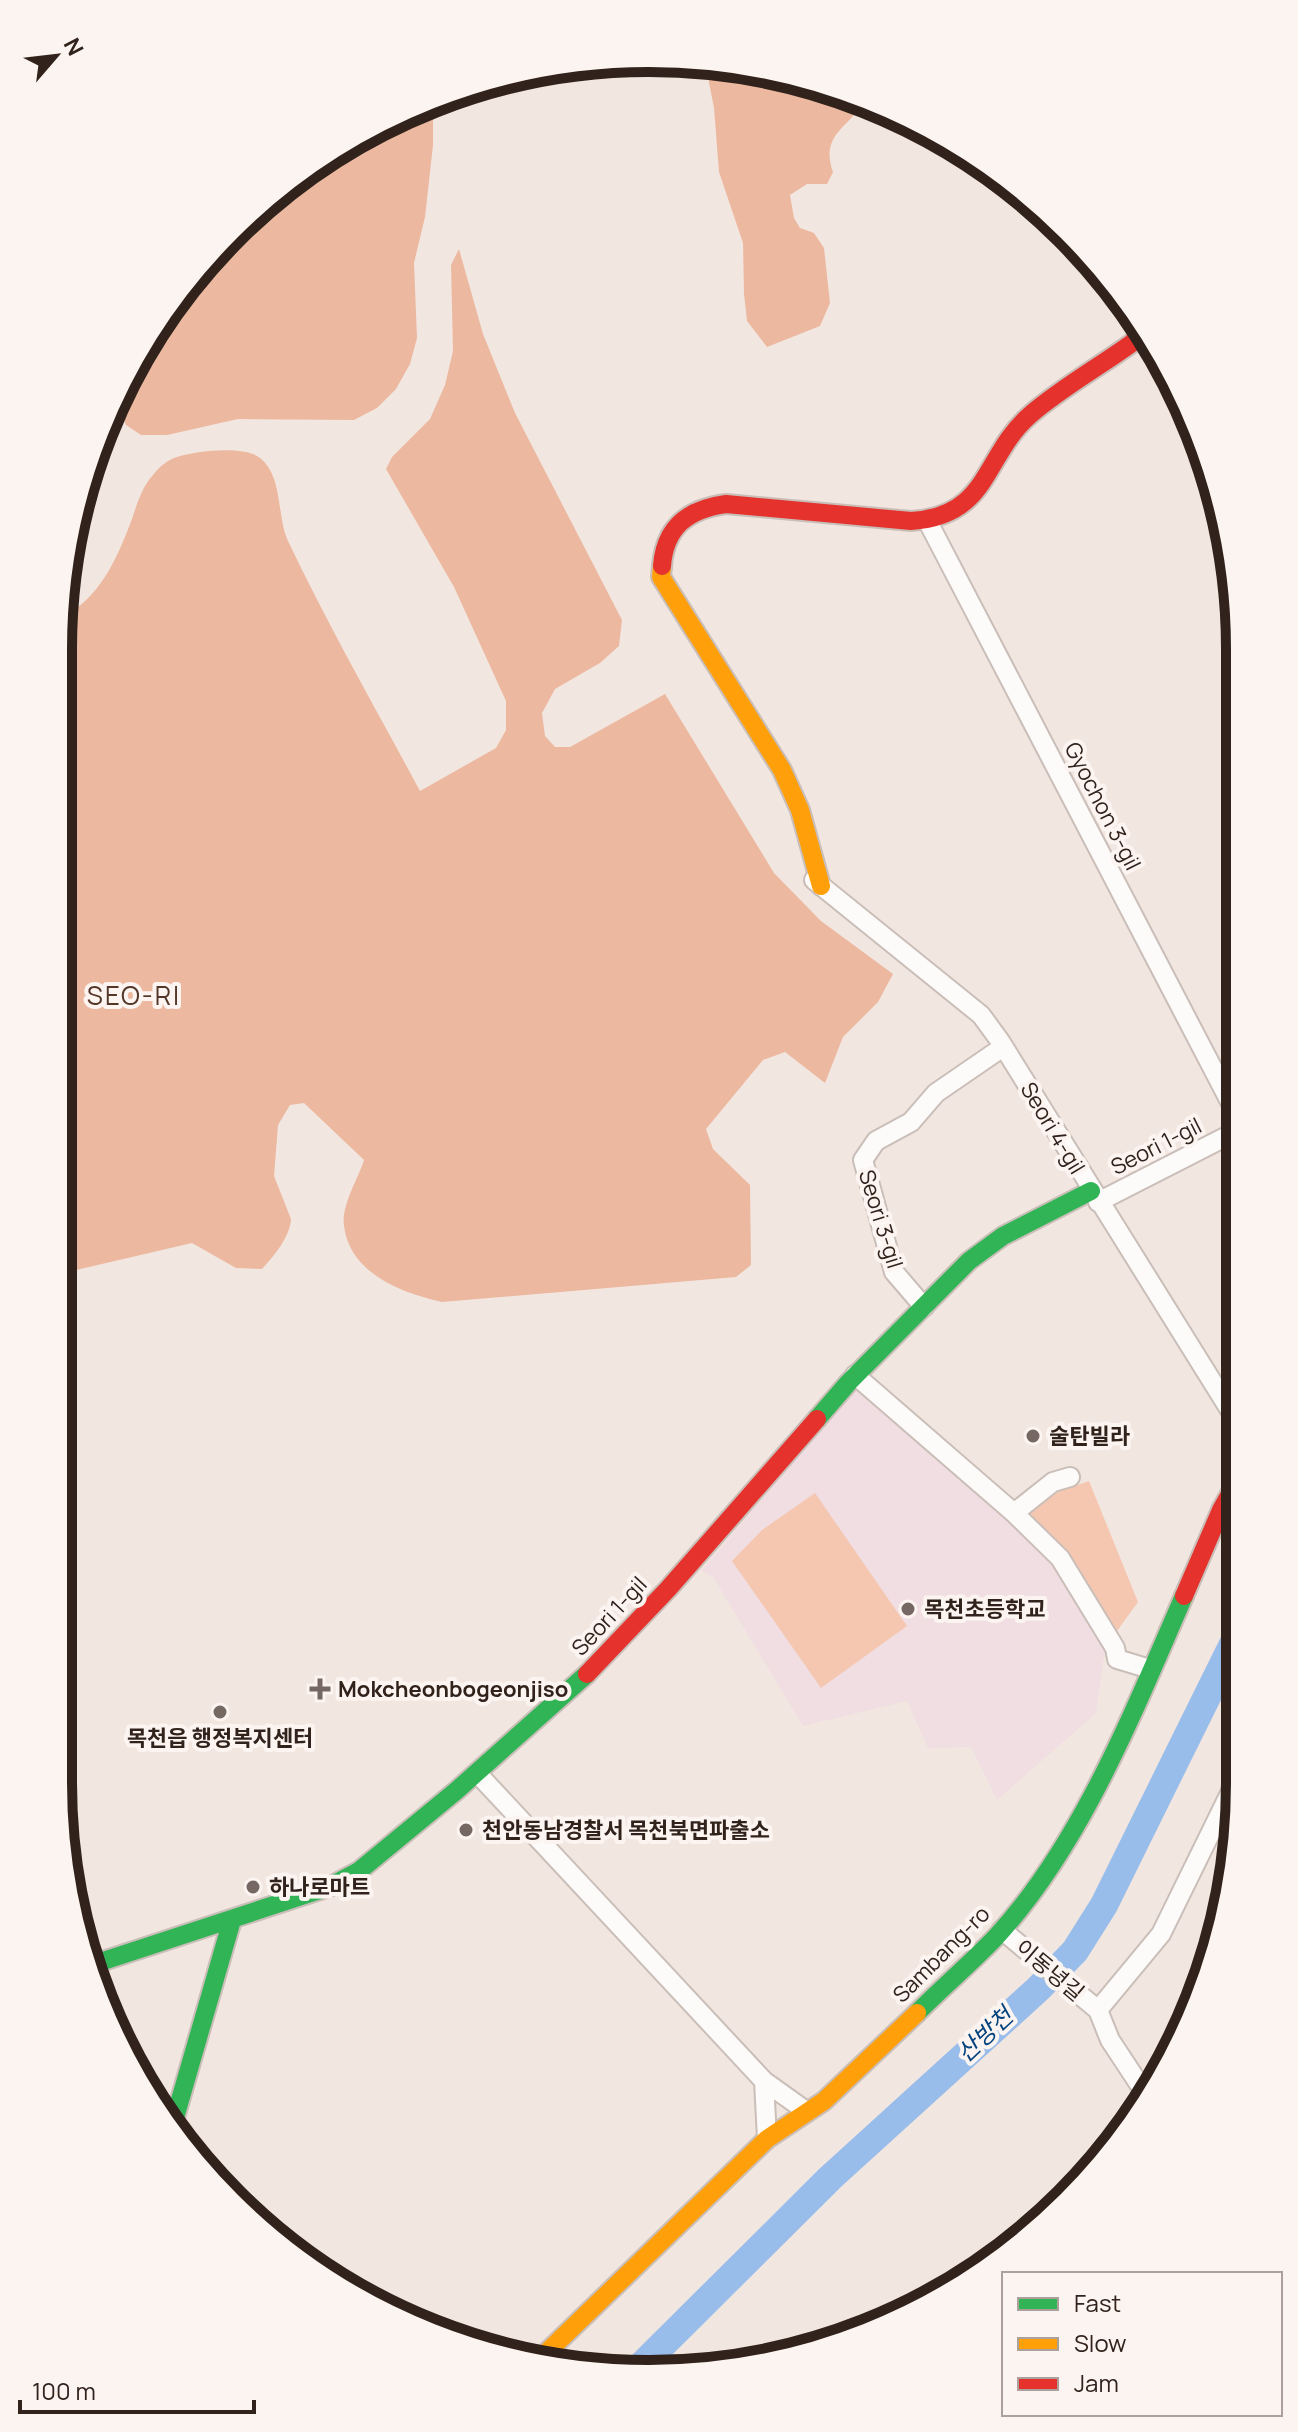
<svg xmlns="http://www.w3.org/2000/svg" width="1298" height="2432" font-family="Manrope,'Noto Sans KR',sans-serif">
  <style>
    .education { fill: #f0dee2 }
    .green { fill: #f5c7b1 }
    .forest { fill: #ecb9a0 }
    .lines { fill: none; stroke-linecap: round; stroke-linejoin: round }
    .river { stroke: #99bdea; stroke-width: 28 }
    .street-casing { stroke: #cabeb8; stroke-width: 22 }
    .fast-casing { stroke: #cabeb8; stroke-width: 22 }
    .slow-casing { stroke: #cabeb8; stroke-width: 22 }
    .jam-casing { stroke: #cabeb8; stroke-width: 22 }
    .street { stroke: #fdfbfa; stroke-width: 18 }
    .fast { stroke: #30b455; stroke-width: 18 }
    .slow { stroke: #ff9f0a; stroke-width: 18 }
    .jam { stroke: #e5322d; stroke-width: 18 }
    .poi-dot { fill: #756761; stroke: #fcf4f0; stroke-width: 3 }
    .labels { text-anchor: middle; stroke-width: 8; stroke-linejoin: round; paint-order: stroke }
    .street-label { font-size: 22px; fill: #31231c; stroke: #fcf4f0 }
    .poi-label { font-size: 22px; font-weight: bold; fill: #31231c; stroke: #fcf4f0; text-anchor: start }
    .water-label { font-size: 24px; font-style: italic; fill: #03427d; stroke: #fcf4f0 }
    .quarter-label { font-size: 26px; letter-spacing: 2px; fill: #533628; stroke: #fcf4f0 }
    .rim { fill: none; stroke: #31231c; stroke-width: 10 }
  </style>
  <rect width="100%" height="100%" fill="#f2e6e0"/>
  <path class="education" d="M857,1388L1031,1533L1106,1641L1096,1713L997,1800L971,1747L928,1748L907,1701L803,1726L713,1577L701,1571Z"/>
  <path class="green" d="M1089,1481L1138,1602L1117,1631L1066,1553L1026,1513L1060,1491Z
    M815,1493L907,1626L821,1688L732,1561L762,1530Z"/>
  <path class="forest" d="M705,62L802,78L864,102C847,129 820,135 833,172L827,184H807L790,195L794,218L800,228L814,233L824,248L830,303L820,326L767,347L747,321L744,294L743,243L719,172L714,108Z
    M433,101V145L425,217L414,263L417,338L410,364L396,389L377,408L354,420L238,419L167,435H141L126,425L116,403L122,388L138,369V357L180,289L260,204L354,137Z
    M459,249L483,334L515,413L622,620L619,646L600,663L555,689L542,713L545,736L555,747H570L665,694L774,873L821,921L893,974L878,1002L843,1037L825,1083L785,1052L763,1060L706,1129L713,1149L750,1185L751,1265L736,1277L442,1302C402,1293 350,1274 344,1226C341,1206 358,1179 364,1160L304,1103L290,1105L278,1125L274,1176L291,1219C290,1237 274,1256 262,1269L236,1268L192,1243L59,1274V620C100,598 116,561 132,519C137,504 142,487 153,475C159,467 167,460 177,457C195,451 245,445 260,458C284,477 276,518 289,543C329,627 376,709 420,791L496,748L506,730V701L454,587L386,469L392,457L430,419L445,385L453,351L451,265Z"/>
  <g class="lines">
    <path class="river" d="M639,2368L830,2178L1038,1989L1075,1951L1104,1905L1238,1634"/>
    <defs>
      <path id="street" d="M927,520L1237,1115
        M814,880L981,1015L1000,1041L1238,1423
        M1098,1202L1237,1131
        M924,1307L894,1272L863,1160L876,1141L911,1122L936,1093L1003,1047
        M855,1375L1014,1513L1060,1558L1115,1648L1117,1659L1150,1669
        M1014,1513L1053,1482L1070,1477
        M477,1773L764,2081L806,2111
        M1002,1930L1098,2010L1110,2040L1145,2093
        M1098,2010L1161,1934L1239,1775
        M764,2081L767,2139"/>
      <path id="fast" d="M817,1419L849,1382L969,1261L1003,1236L1091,1191
        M88,1966L329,1887L359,1871L456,1791L587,1674
        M917,2013C943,1987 971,1963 996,1937C1082,1844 1134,1710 1184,1596
        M172,2128L232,1920"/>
      <path id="slow" d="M662,566L661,577L782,770L800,810L821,886
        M541,2358L767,2139L824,2101L917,2013"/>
      <path id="jam" d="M662,566C665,527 688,509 726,504L911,521C990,516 983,456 1030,415C1061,388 1099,367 1132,343L1142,331
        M1184,1596L1221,1510L1238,1480
        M587,1674L668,1589L817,1419"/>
    </defs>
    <use href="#street" class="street-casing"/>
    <use href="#fast" class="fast-casing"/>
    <use href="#slow" class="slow-casing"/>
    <use href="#jam" class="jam-casing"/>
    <use href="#street" class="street"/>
    <use href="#fast" class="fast"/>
    <use href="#slow" class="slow"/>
    <use href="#jam" class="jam"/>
  </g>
  <g class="poi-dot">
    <circle cx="1033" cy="1436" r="8"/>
    <circle cx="908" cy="1609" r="8"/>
    <path d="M316 1677h8v8h8v8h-8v8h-8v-8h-8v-8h8z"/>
    <circle cx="220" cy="1712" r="8"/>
    <circle cx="466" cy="1830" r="8"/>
    <circle cx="253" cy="1887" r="8"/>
  </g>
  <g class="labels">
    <g class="street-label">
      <text transform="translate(1103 806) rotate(63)" y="8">Gyochon 3-gil</text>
      <text transform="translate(1053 1128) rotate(59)" y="8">Seori 4-gil</text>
      <text transform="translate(1156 1146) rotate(-27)" y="8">Seori 1-gil</text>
      <text transform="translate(881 1219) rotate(73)" y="8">Seori 3-gil</text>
      <text transform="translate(609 1616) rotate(-47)" y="8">Seori 1-gil</text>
      <text transform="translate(941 1954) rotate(-45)" y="8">Sambang-ro</text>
      <text transform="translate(1050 1970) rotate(40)" y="8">이동녕길</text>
    </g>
    <g class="poi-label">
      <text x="1049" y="1444">술탄빌라</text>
      <text x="924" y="1617">목천초등학교</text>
      <text x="338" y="1697">Mokcheonbogeonjiso</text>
      <text x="220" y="1746" text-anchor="middle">목천읍 행정복지센터</text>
      <text x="482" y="1838">천안동남경찰서 목천북면파출소</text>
      <text x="269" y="1895">하나로마트</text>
    </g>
    <g class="water-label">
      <text transform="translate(985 2035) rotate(-43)" y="8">산방천</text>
    </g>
    <g class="quarter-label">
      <text x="134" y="1005">SEO-RI</text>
    </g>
  </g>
  <path d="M0 0H1298V2432H0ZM649 72H649A577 577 0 0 1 1226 649V1783A577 577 0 0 1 649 2360H649A577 577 0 0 1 72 1783V649A577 577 0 0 1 649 72Z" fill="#fcf4f0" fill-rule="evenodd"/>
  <path class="rim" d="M649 72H649A577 577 0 0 1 1226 649V1783A577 577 0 0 1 649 2360H649A577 577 0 0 1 72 1783V649A577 577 0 0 1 649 72Z"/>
  <rect x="1002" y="2272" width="280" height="144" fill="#fcf4f0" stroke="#aba09b" stroke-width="2"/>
  <rect x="1018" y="2298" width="40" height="12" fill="#30b455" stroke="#aba09b" stroke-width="2"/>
  <text x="1074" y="2312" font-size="24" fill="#31231c">Fast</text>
  <rect x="1018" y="2338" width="40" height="12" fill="#ff9f0a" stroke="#aba09b" stroke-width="2"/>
  <text x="1074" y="2352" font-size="24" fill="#31231c">Slow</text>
  <rect x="1018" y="2378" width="40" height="12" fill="#e5322d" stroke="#aba09b" stroke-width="2"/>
  <text x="1074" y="2392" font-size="24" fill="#31231c">Jam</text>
  <g transform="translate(56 56) rotate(62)" stroke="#fcf4f0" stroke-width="6" paint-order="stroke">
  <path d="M0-6L14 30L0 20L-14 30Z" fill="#31231c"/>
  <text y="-12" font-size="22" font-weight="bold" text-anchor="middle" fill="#31231c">N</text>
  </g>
  <path d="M20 2400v12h234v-12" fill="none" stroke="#31231c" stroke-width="4"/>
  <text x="32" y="2400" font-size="24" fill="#31231c" stroke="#fcf4f0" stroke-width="6" paint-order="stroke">100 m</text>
</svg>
